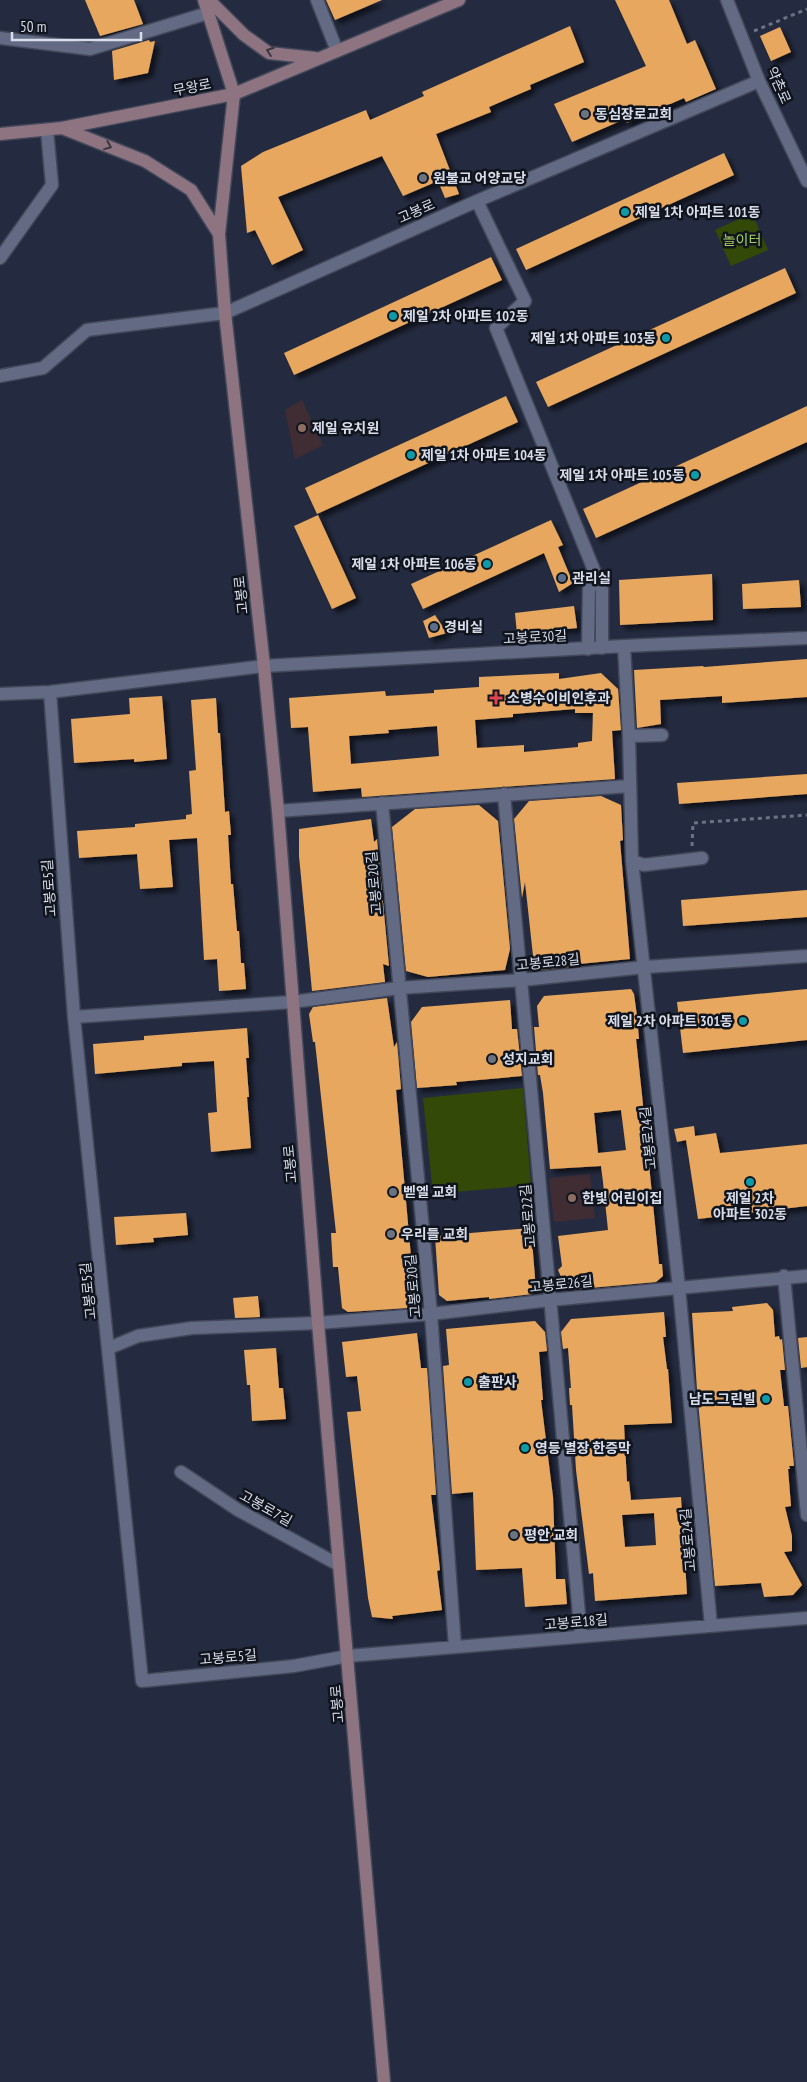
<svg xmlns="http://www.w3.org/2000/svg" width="807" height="2082" font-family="'PT Sans Narrow','Noto Sans KR',sans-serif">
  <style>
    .education { fill: #402d34 }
    .green { fill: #334907 }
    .building { fill: #e8a75e; fill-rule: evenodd; filter: url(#shadow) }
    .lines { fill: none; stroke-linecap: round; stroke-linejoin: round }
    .street-casing { stroke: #424859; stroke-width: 15 }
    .secondary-casing { stroke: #424859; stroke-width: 15 }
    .path { stroke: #6b7284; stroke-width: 3; stroke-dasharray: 4 4; stroke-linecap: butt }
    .street { stroke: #626a84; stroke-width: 12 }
    .secondary { stroke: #8e7480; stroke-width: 12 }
    .oneway { stroke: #3c3640 }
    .worship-dot { fill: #6b7280; stroke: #10141d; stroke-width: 2 }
    .culture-dot { fill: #0f9aa8; stroke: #10141d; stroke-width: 2 }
    .education-dot { fill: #8d6e63; stroke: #10141d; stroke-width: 2 }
    .service-dot { fill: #5c6f8a; stroke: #10141d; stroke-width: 2 }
    .health-dot { fill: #e0444e; stroke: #10141d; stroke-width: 2 }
    .labels { text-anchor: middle; stroke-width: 5; stroke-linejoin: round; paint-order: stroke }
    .street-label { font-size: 14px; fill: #d8ddeb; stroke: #10141d }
    .poi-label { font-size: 14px; font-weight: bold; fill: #d8ddeb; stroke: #10141d; text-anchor: start }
    .park-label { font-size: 14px; fill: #a4cf60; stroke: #10141d }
  </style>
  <defs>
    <filter id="shadow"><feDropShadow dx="4.5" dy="4.5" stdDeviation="2.5" flood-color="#0009"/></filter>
  </defs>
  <rect width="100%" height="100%" fill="#242b40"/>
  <path class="education" d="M302,400L323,445L295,459L285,410Z
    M590,1174L595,1218L554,1222L549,1178Z"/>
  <path class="green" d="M752,213L768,250L731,266L715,230Z
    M523,1088L531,1185L433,1194L423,1098Z"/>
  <path class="building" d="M85,0H134L143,24L100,36Z
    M326,0H382L335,20Z
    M615,0H669L687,44L695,40L716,89L686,102L684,98L627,123L625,119L572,142L554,104L646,66Z
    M570,26L584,62L530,85L531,89L489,107L491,112L436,134L459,194L445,198L438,181L403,196L382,156L278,197L303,250L272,265L255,230L247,233L241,166L263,152L366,110L370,120L424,96L422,92Z
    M780,27L791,52L771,61L760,36Z
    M149,40L150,42L155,41L148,73L114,80L112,51Z
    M724,153L734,175L526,270L516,249Z
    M491,257L502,280L294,375L284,353Z
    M785,268L796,293L548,407L536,382Z
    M506,396L518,422L317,514L305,488Z
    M807,406V442L596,538L583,509Z
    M318,515L356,598L332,609L294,526Z
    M551,520L563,545L558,547L573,583L559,592L544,553L423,609L411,584Z
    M712,574L713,620L620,625L619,580Z
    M799,580L801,607L743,609L742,584Z
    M574,606L577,628L517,634L515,613Z
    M435,615L447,633L429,638L423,621Z
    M807,659V697L722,703V696L660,700L661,724L637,728L634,670L703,666L704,667Z
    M559,673V679L601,673L618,689L621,730L612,731L615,779L362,797L361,788L313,792L308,727L291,728L289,698L385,691L386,696L434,693V690L479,687V677ZM575,709V713H593L592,741L578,743V747L524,752V745L477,748L475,720L513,717V714ZM437,726L439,756L351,764L349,736L389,733L388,730Z
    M162,696L167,759L134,762V759L74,763L71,719L130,714L129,698Z
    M216,698L218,733H220L225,812L229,811L231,835H228L231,884H233L237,931H239L241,963H244L246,989L219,991L217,959L204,960L197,838L169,840L173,887L140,889L137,854L79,858L77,831L135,827V824L186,819V815L192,814L189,771L196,770L191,700Z
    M807,774V794L679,804L677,783Z
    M601,796L621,805L623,840L620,841L630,959L579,964V966L541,970L534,965L525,882L522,898L514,819L529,801Z
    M479,805L498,821L510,949L505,970L428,977L406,971L392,827L415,809Z
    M371,819L374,842L377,839L389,966L383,964L385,982L312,991L299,856V829Z
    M807,890V917L683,926L681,900Z
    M631,989L634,994L637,1016L639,1039H636L642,1095L659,1264H662L663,1276L656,1282L567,1290L558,1270L562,1266L558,1236L608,1230L603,1182L601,1166L550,1169L543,1093L540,1075H538L534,1027H539L537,1006L544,996ZM621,1110L626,1150L598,1153L594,1113Z
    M807,989V1040L683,1053L677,1002Z
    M387,998L394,1047L397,1042L401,1089L396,1090L415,1301L407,1308L348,1312L342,1308L338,1267H333L331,1233H336L315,1042H313L309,1014L313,1007Z
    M510,1000L512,1029H517L522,1076L456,1082L457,1085L417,1088L411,1022L422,1007Z
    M247,1028L249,1058H246L249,1097H247L251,1148L211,1152L208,1113L217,1112L214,1061L182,1063V1066L95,1074L93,1044L144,1040V1036Z
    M694,1126L695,1136L716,1133L720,1153L807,1144V1206L698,1219L686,1140L677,1142L674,1129Z
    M186,1213L188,1235L153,1238L154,1242L116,1245L114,1217Z
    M531,1228L536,1290L532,1294L489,1299V1297L447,1301L439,1295L435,1236Z
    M258,1296L260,1317L235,1318L233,1298Z
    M767,1303L773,1310L775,1337L779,1336L780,1340L782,1339L785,1370H780L784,1406H788L794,1466H789L790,1469H788L791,1506L785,1507L792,1536V1551L784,1552L802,1585L793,1595L764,1597L761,1583L715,1586L697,1390L692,1313L733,1311L732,1307Z
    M664,1312L666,1337H663L667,1369H668L672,1423L624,1425L627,1482L629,1481L631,1500L681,1497L687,1594L595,1601L593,1573L589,1574L576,1470L572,1405H570L569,1388H571L568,1348L563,1349L561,1332L571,1319ZM654,1513L656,1545L625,1547L622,1515Z
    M535,1321L545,1332L547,1351L539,1352L543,1400H541L553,1497L556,1579H565L567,1604L525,1607L522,1568L476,1570L473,1492L452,1494L443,1366L449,1365L446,1329Z
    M417,1333L421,1368H427L436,1495H431L440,1570L437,1571L442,1610L392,1616L393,1619L372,1617L368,1598L347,1412L361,1411L357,1376L346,1377L342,1342Z
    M807,1337V1367L801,1368L798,1338Z
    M276,1348L279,1388H283L286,1419L252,1421L250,1385H247L244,1350Z"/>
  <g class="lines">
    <defs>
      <path id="street" d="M317,0L337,51
        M727,0L759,81L807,181
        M0,38L90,49L208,13
        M477,201L525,301L496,328L602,590V648
        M0,258L52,185L47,130
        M0,376L43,368L87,330L225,313L477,201L759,81
        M624,646L629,736L632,861L679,1288L711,1626
        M588,649L589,589L596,576
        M50,692L74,1017L142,1681L294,1666L348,1656L807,1618
        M0,694L50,692L264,666L624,646L807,638
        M629,736L662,735
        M504,794L581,1636
        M382,803L431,1314L455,1647
        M278,811L630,786
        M632,861L644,865L702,858
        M74,1017L292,1002L399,988L522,980L645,967L807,956
        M784,1276L807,1515
        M109,1348L138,1336L192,1328L318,1323L431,1314L550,1300L807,1276
        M181,1472L238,1510L339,1565"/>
      <path id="secondary" d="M204,0L234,94L219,234L225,313L264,666L278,811L318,1323L384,2082
        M209,0L244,35L269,53L315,58
        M62,128L145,161L191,190L219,234
        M0,134L62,128L234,94L459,0"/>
    </defs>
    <use href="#street" class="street-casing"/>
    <use href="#secondary" class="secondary-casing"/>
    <path class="path" d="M754,31L807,9
      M692,846L693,823L807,815"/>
    <use href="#street" class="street"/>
    <use href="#secondary" class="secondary"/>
  </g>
  <defs><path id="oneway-chevron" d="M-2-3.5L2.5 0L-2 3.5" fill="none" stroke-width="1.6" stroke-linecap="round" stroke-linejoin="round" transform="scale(1.25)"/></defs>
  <g class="oneway">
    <use href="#oneway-chevron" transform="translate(270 51) rotate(-160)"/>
    <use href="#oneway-chevron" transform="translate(108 146) rotate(22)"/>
  </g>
  <g class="worship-dot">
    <circle cx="585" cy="114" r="5"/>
    <circle cx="423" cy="178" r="5"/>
    <circle cx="492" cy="1059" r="5"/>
    <circle cx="393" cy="1192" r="5"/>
    <circle cx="391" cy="1234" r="5"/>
    <circle cx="514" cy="1535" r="5"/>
  </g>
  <g class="culture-dot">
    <circle cx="625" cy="212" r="5"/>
    <circle cx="393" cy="316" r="5"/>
    <circle cx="666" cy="338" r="5"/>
    <circle cx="411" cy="455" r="5"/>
    <circle cx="695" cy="475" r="5"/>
    <circle cx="487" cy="564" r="5"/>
    <circle cx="743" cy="1021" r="5"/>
    <circle cx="750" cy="1182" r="5"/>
    <circle cx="468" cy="1382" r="5"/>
    <circle cx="766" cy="1399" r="5"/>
    <circle cx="525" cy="1448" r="5"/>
  </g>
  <g class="education-dot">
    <circle cx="302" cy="428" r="5"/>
    <circle cx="572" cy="1198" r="5"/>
  </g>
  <g class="service-dot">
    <circle cx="562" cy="578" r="5"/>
    <circle cx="434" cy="627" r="5"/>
  </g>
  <path class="health-dot" d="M493.5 690.5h5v5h5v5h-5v5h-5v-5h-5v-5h5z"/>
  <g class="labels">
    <g class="street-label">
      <text transform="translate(779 85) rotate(66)" y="5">약촌로</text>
      <text transform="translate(192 87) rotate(-11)" y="5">무왕로</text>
      <text transform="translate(416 211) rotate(-24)" y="5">고봉로</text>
      <text transform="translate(241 595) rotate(-96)" y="5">고봉로</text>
      <text transform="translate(535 637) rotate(-3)" y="5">고봉로30길</text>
      <text transform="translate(374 883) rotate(-95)" y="5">고봉로20길</text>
      <text transform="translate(49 888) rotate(-94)" y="5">고봉로5길</text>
      <text transform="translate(548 962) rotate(-6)" y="5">고봉로28길</text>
      <text transform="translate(648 1138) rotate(-96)" y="5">고봉로24길</text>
      <text transform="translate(290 1164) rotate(-95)" y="5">고봉로</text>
      <text transform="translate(528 1216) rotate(-95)" y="5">고봉로22길</text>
      <text transform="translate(561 1284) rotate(-6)" y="5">고봉로26길</text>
      <text transform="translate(413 1286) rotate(-95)" y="5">고봉로20길</text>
      <text transform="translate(88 1291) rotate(-96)" y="5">고봉로5길</text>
      <text transform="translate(266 1508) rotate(29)" y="5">고봉로7길</text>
      <text transform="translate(688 1540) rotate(-95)" y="5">고봉로24길</text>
      <text transform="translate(576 1622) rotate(-5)" y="5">고봉로18길</text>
      <text transform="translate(228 1657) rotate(-5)" y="5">고봉로5길</text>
      <text transform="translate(337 1704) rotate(-95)" y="5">고봉로</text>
    </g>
    <g class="poi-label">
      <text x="595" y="119">동심장로교회</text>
      <text x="433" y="183">원불교 어양교당</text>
      <text x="635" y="217">제일 1차 아파트 101동</text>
      <text x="403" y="321">제일 2차 아파트 102동</text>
      <text x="656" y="343" text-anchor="end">제일 1차 아파트 103동</text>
      <text x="312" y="433">제일 유치원</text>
      <text x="421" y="460">제일 1차 아파트 104동</text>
      <text x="685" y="480" text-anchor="end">제일 1차 아파트 105동</text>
      <text x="477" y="569" text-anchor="end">제일 1차 아파트 106동</text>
      <text x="572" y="583">관리실</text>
      <text x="444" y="632">경비실</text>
      <text x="507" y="703">소병수이비인후과</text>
      <text x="733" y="1026" text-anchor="end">제일 2차 아파트 301동</text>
      <text x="502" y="1064">성지교회</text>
      <text x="403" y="1197">벧엘 교회</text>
      <text x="582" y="1203">한빛 어린이집</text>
      <text x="750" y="1203" text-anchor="middle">제일 2차<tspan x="750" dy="16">아파트 302동</tspan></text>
      <text x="401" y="1239">우리들 교회</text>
      <text x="478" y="1387">출판사</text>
      <text x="756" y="1404" text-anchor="end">남도 그린빌</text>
      <text x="535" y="1453">영등 별장 한증막</text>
      <text x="524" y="1540">평안 교회</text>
    </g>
    <g class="park-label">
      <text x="742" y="245">놀이터</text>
    </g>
  </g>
  <path d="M12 32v8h129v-8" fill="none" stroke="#d8ddeb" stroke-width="2.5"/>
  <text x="20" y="32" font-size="15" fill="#d8ddeb" stroke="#10141d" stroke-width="4" paint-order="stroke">50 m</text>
</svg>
